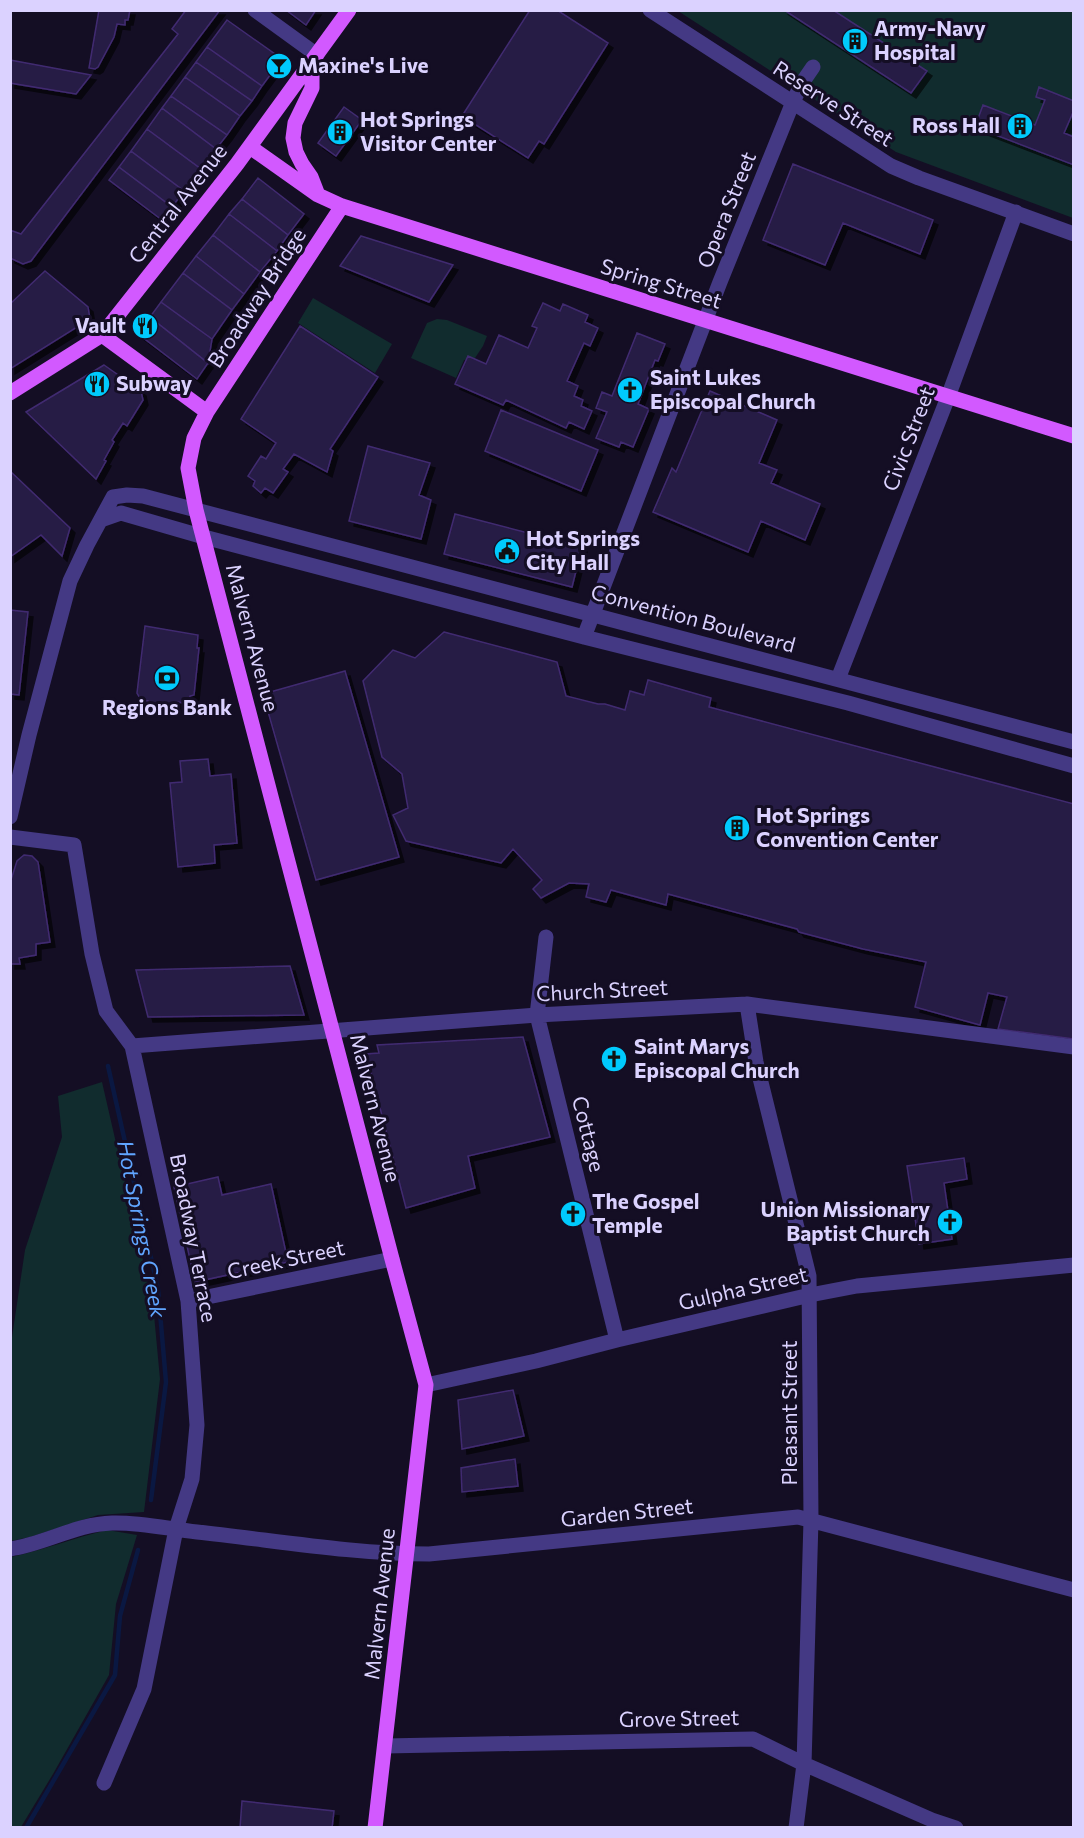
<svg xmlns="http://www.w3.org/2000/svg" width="1084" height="1838" font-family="Commissioner,sans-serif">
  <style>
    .green { fill: #112c2e }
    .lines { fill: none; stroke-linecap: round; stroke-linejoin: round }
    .stream { stroke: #0a1842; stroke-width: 4.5 }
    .building { fill: #271a45; stroke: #412c71; stroke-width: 1.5; filter: url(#shadow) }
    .minor { stroke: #443984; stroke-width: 15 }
    .major { stroke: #d259ff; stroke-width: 15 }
    .labels { text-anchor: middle; stroke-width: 6; stroke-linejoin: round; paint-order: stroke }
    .poi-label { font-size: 21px; font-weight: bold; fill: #dbd2ff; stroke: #140e24; text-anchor: start }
    .street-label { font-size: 21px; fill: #dbd2ff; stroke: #140e24 }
    .water-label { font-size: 22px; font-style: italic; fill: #60a5ff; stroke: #140e24 }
  </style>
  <defs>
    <filter id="shadow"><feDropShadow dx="5" dy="5" stdDeviation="0" flood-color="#0009"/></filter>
  </defs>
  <rect width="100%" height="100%" fill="#140e24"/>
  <path class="green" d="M678,11H1073V218L896,152Z
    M313,298L392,344L375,373L298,323Z
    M437,319L447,320L487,336L483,346L475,358L464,360L456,378L411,358L427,323Z
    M102,1082L153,1304L160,1379L144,1512L98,1515L30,1537L11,1541V1344L25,1250L62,1137L58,1096Z
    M107,1530L137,1535L116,1604L109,1675L53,1774L21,1827L11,1828V1557C43,1550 74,1538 107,1530Z"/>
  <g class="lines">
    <path class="stream" d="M108,1066L158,1289L166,1382L151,1500
      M26,1828L115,1675L120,1616L138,1550"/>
  </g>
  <path class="building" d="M99,10H130L128,20H125V25L117,24L114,37L98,67L95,69L89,68Z
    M186,10H220L31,261L23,264L10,258V230L21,234L178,34L172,29Z
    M286,10H316L306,25Z
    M530,10H557L608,43L544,144L539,141L528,158L462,116Z
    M784,10H833L927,71L911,93Z
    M227,20L282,59L262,86L207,47Z
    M207,47L262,86L252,101L196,62Z
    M10,60L91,75L76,94L10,83Z
    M196,62L252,101L240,116L185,77Z
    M185,77L240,116L227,135L171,96Z
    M1039,87L1074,101V110L1064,133L1074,137V165L975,127L983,105L1035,125L1045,100L1036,97Z
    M171,96L227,135L216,149L162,108Z
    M344,107L362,120L336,156L318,143Z
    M162,108L216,149L201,169L147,129Z
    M147,129L201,169L184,191L131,151Z
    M131,151L184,191L172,207L119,167Z
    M793,164L933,220L920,254L843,223L825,265L763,240Z
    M119,167L172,207L162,220L109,180Z
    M258,178L304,214L288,235L242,199Z
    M242,199L288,235L277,251L229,214Z
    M229,214L277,251L260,272L213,235Z
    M213,235L260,272L244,294L196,256Z
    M361,236L453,265L429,302L340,266Z
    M196,256L244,294L232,310L183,273Z
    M45,271L88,307L90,319L10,369V304Z
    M183,273L232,310L212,339L161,302Z
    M161,302L212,339L208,363L150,317Z
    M543,303L560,311L563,304L588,315L585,322L598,328L590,346L584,343L567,381L578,386L574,396L583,400L581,406L592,411L584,429L569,422L566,428L506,400L503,405L455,384L468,356L486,364L499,335L528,348L537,328L532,326Z
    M150,317L208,363L197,379L137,333Z
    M300,326L378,377L330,449L333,451L327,472L294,454L283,469L288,472L273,493L265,488L261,493L253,486L255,481L248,476L261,456L266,459L276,443L241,419Z
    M637,333L665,344L658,361L655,360L638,404L649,409L633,447L621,442L619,447L596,438L607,412L596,408L602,392L612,396Z
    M104,365L141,391L143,400L127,426L123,423L112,440L114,442L104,460L106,461L96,479L26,412Z
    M710,391L777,420L759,463L777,470L771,483L820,504L805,540L761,521L748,552L653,512L672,468L676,472Z
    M501,410L598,450L581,491L485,451Z
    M368,446L430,463L419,495L431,500L421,539L349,521Z
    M10,471L70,528L62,556L41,535L10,557Z
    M455,514L582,547L572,587L444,554Z
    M10,610L28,612L19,695L10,694Z
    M145,626L198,635L197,648H199L194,695L190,696L188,704L178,702V707L152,704L148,701L141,700L137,693Z
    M444,632L557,662L566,696L598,704H605L625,710L630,691L644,695L648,680L711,698L709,707L1074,804V1039L998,1029L1007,997L988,993L980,1025L915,1007L926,962L863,949L799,932L797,929L668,894L666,905L611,890L606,902L586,897L589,884L569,883L541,898L533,889L542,880L513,849L501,863L406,841L393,815L408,808L402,774L382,757L363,681L393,650L415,658Z
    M345,671L399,857L316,880L263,694Z
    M208,759L210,776L231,774L237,843L214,845L215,863L178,867L170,783L182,782L180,761Z
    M24,855L32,856L38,862L50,942L36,944V955L19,958L20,964H10V883L17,861Z
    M290,966L304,1015L148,1017L136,970Z
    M523,1037L550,1137L468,1156L475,1188L406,1208L366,1054L379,1053L377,1045Z
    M964,1158L967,1179L944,1183L952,1239L919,1244L907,1166Z
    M218,1177L222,1195L271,1184L288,1262L195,1282L174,1187Z
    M513,1390L524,1436L462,1449L458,1400Z
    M515,1459L518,1486L462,1492L461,1468Z
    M242,1801L334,1811L332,1828H240Z"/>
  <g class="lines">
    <path class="minor" d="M255,10L317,55
      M650,10L891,166L919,178L1074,234
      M101,520L121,513L204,537L584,637L848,703L1074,766
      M584,637L720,282L793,102L802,83L813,67
      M838,679L948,397L1016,212
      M10,817L29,735L70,581L87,545L113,497L127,495L143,496L1074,742
      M10,837L74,845L92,954L106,1011L132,1046L188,1301L197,1425L192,1479L176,1529L144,1689L104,1783
      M546,937L537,1015L617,1340
      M747,1004L756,1062L809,1276L811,1520L804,1764L796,1828
      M132,1046L537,1015L747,1004L1074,1047
      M188,1301L392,1259
      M426,1385L536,1361L617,1340L810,1295L857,1286L1074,1265
      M10,1549C45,1544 76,1524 112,1523C140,1522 169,1529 197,1532C273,1540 353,1554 429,1554L798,1517L1074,1590
      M385,1746L753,1739L804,1764L932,1820L956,1828"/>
    <path class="major" d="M312,62V88L295,123L293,138L296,152L302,164L311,177L318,195
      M250,147L318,195L342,206L1074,436
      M342,206L207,412L194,438L188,468L196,510L392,1259L426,1385L375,1828
      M102,335L207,412
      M10,393L102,335L237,164L349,10"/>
  </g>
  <defs>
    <symbol id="building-disc" viewBox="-11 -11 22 22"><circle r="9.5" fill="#00cafd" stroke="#140e24"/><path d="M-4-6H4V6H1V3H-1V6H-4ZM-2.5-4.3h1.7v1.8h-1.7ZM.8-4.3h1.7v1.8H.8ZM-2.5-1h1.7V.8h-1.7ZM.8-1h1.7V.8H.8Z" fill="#111"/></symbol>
    <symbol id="bar-disc" viewBox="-11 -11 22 22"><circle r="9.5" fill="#00cafd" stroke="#140e24"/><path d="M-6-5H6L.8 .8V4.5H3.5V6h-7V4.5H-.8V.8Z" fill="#111"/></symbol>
    <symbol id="restaurant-disc" viewBox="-11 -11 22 22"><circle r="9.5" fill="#00cafd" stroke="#140e24"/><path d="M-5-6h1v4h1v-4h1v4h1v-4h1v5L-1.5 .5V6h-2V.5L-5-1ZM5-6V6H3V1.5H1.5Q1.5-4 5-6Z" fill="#111"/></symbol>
    <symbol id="church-disc" viewBox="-11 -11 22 22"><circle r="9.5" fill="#00cafd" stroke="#140e24"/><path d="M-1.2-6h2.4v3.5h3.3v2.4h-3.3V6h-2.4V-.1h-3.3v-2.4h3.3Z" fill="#111"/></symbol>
    <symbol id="civic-disc" viewBox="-11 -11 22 22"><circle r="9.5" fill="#00cafd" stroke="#140e24"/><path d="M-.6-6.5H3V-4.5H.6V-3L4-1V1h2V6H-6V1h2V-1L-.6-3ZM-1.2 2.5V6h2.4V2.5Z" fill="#111"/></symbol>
    <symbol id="bank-disc" viewBox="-11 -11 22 22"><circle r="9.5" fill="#00cafd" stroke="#140e24"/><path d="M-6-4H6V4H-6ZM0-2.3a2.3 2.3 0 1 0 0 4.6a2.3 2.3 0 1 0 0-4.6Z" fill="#111"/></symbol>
  </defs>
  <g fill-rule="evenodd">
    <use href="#building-disc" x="840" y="26" width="30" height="30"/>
    <use href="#bar-disc" x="264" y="51" width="30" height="30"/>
    <use href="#building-disc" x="1005" y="111" width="30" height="30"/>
    <use href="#building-disc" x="325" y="117" width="30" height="30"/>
    <use href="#restaurant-disc" x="130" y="311" width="30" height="30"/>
    <use href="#restaurant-disc" x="82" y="369" width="30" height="30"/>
    <use href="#church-disc" x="615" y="375" width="30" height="30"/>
    <use href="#civic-disc" x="492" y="536" width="30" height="30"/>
    <use href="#bank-disc" x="152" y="663" width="30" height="30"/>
    <use href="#building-disc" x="722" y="813" width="30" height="30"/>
    <use href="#church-disc" x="599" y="1044" width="30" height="30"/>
    <use href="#church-disc" x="558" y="1199" width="30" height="30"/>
    <use href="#church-disc" x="935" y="1207" width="30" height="30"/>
  </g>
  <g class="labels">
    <g class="poi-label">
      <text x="874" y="36">Army-Navy<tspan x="874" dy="24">Hospital</tspan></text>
      <text x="298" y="73">Maxine's Live</text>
      <text x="360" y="127">Hot Springs<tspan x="360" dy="24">Visitor Center</tspan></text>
      <text x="1000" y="133" text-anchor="end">Ross Hall</text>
      <text x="126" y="333" text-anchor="end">Vault</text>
      <text x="650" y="385">Saint Lukes<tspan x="650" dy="24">Episcopal Church</tspan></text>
      <text x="116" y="391">Subway</text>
      <text x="526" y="546">Hot Springs<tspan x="526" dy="24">City Hall</tspan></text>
      <text x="167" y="715" text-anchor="middle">Regions Bank</text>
      <text x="756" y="823">Hot Springs<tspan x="756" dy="24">Convention Center</tspan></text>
      <text x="634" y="1054">Saint Marys<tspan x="634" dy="24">Episcopal Church</tspan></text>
      <text x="592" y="1209">The Gospel<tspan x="592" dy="24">Temple</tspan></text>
      <text x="930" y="1217" text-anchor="end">Union Missionary<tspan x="930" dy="24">Baptist Church</tspan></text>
    </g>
    <g class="street-label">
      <text transform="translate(833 104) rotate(33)" y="7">Reserve Street</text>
      <text transform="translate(178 204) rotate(-52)" y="7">Central Avenue</text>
      <text transform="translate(727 210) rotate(-68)" y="7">Opera Street</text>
      <text transform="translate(661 284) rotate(17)" y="7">Spring Street</text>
      <text transform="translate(257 298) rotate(-57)" y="7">Broadway Bridge</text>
      <text transform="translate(909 439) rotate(-69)" y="7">Civic Street</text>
      <text transform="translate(693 619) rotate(15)" y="7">Convention Boulevard</text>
      <text transform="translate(252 638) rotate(75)" y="7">Malvern Avenue</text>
      <text transform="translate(602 991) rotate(-3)" y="7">Church Street</text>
      <text transform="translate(375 1108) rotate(76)" y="7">Malvern Avenue</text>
      <text transform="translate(588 1134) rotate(76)" y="7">Cottage</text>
      <text transform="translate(193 1238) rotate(79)" y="7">Broadway Terrace</text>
      <text transform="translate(286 1260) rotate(-12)" y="7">Creek Street</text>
      <text transform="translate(743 1289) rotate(-13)" y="7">Gulpha Street</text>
      <text transform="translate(790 1413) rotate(-90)" y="7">Pleasant Street</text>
      <text transform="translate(627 1513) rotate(-6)" y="7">Garden Street</text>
      <text transform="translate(380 1604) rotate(-84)" y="7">Malvern Avenue</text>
      <text transform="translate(679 1719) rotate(-1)" y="7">Grove Street</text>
    </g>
    <g class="water-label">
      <text transform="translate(142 1229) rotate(79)" y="8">Hot Springs Creek</text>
    </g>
  </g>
  <rect width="1084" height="1838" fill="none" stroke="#dbd2ff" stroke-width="24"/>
</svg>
